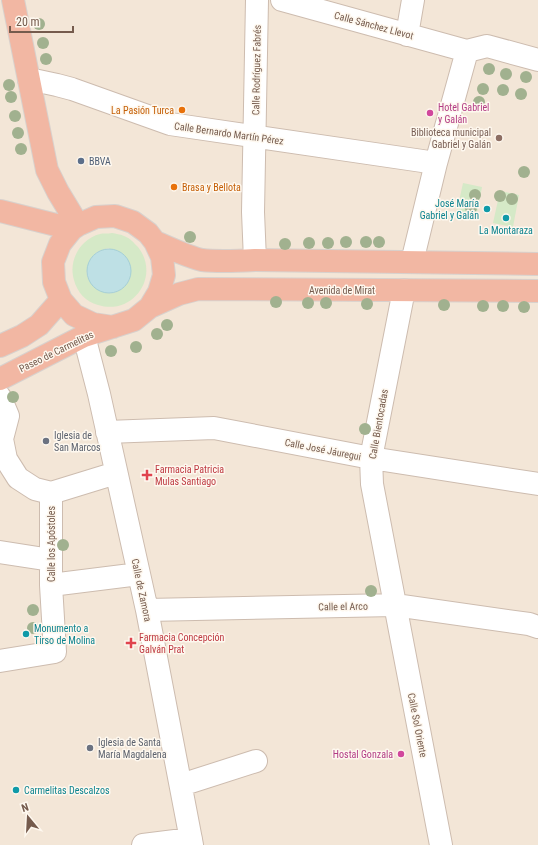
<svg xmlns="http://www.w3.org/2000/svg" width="538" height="845" font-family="'Roboto Condensed',sans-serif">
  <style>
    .residential { fill: #f3e6d7 }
    .green { fill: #d5e9c7; fill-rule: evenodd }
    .water { fill: #bee0e5; stroke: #a4cfd6 }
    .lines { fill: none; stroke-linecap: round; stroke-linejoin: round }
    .minor-casing { stroke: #cdbcaf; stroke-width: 24 }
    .highway-casing { stroke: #d8d1cd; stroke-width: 24 }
    .minor { stroke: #fff; stroke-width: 22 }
    .highway { stroke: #f2b7a3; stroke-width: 22 }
    .tree { fill: #a1b18f }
    .food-dot { fill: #e8710a; stroke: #fef8ef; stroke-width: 1.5 }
    .hotel-dot { fill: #d1479c; stroke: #fef8ef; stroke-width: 1.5 }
    .education-dot { fill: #8d6e63; stroke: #fef8ef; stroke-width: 1.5 }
    .service-dot { fill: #5c6f8a; stroke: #fef8ef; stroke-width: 1.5 }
    .culture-dot { fill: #0f9aa8; stroke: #fef8ef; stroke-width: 1.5 }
    .worship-dot { fill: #6b7280; stroke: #fef8ef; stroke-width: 1.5 }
    .health-dot { fill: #e0444e; stroke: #fef8ef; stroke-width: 1.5 }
    .labels { text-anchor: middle; stroke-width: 3; stroke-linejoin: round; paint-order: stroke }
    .street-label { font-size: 10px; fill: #755b4d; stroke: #fef8ef }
    .hotel-label { font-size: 10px; fill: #b23c85; stroke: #fef8ef; text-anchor: start }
    .food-label { font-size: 10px; fill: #c56008; stroke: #fef8ef; text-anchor: end }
    .education-label { font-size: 10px; fill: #785e54; stroke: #fef8ef; text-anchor: end }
    .service-label { font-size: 10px; fill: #4e5e75; stroke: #fef8ef; text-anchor: start }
    .culture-label { font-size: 10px; fill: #0d838f; stroke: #fef8ef; text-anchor: start }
    .worship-label { font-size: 10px; fill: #5b616d; stroke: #fef8ef; text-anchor: start }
    .health-label { font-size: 10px; fill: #be3a42; stroke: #fef8ef; text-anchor: start }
  </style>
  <rect width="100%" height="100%" fill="#fcf4e9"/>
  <path class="residential" d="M0,0H538V845H0Z"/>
  <path class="green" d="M463,183L482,187L476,219L456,215Z
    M500,191L519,195L513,227L493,223Z
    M112,233C116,234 120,234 124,236C130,238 134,243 138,247C161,276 133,316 98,305C86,302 77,292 74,280C68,261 80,239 100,234C103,233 108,234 112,233ZM109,248L130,279C125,287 117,295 107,293C104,292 100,288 97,286C95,284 91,282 89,280C83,272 90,257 97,252C101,250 105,249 109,248Z"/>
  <path class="water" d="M87 271a22 22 0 1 1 44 0a22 22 0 1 1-44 0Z"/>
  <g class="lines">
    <defs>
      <path id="minor" d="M282,0L467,51
        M407,35L413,0
        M467,51L487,46L538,60
        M29,79L57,85L72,89L170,124L436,163
        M255,260L253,212L257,0
        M412,262L436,163L467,51
        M404,290L371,458L372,484L441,845
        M84,336L99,394L147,610L192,845
        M0,397L8,416L2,439L6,459L18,478L35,489L51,493L116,473
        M107,432L214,428L371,458L538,484
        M0,552L51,560
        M51,585L139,574
        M147,610L395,605L529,624L538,627
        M0,661L55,652L51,585V493
        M181,785L256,761
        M143,845L191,839"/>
      <path id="highway" d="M13,0L47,170L58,192L78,225
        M0,211L72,229
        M155,242C168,247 188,257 202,260C219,262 237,261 255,260L538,264
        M150,307L179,294L198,289L538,291
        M0,346L22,336L39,325L61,300
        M0,379L84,336L134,320L150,307L159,292L164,275L162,257L155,242L148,233L133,222L115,216L96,217L78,225L72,229L60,244L53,262L54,282L61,300L74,315L93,324L113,327"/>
    </defs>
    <use href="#minor" class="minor-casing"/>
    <use href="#highway" class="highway-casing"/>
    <use href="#minor" class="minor"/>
    <use href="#highway" class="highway"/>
  </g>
  <g class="tree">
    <circle cx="39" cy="24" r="6"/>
    <circle cx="43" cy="43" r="6"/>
    <circle cx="46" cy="59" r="6"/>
    <circle cx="489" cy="69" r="6"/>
    <circle cx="506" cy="74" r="6"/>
    <circle cx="526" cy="77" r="6"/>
    <circle cx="9" cy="85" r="6"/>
    <circle cx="483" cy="89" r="6"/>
    <circle cx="503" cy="90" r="6"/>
    <circle cx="521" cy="94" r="6"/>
    <circle cx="11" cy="97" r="6"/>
    <circle cx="479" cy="102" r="6"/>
    <circle cx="15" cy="116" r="6"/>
    <circle cx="18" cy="133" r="6"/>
    <circle cx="21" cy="149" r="6"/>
    <circle cx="524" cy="172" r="6"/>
    <circle cx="475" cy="195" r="6"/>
    <circle cx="500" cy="196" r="6"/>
    <circle cx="512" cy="199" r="6"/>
    <circle cx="471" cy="208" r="6"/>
    <circle cx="190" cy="237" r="6"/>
    <circle cx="346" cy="242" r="6"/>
    <circle cx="366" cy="242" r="6"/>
    <circle cx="379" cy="242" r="6"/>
    <circle cx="309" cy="243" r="6"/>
    <circle cx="328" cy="243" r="6"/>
    <circle cx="285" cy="244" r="6"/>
    <circle cx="276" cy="302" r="6"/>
    <circle cx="308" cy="303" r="6"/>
    <circle cx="326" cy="303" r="6"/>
    <circle cx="367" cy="304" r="6"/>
    <circle cx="444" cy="305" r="6"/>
    <circle cx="483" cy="306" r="6"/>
    <circle cx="503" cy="306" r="6"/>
    <circle cx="524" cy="307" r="6"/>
    <circle cx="167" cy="325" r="6"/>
    <circle cx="157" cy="334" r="6"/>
    <circle cx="136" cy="347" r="6"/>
    <circle cx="111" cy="351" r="6"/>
    <circle cx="13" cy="397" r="6"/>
    <circle cx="365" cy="429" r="6"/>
    <circle cx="63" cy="545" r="6"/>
    <circle cx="371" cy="591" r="6"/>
    <circle cx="33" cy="610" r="6"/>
    <circle cx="33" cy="628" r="6"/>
  </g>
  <g class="food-dot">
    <circle cx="182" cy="110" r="4"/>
    <circle cx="174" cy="187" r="4"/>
  </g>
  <g class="hotel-dot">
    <circle cx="430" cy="113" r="4"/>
    <circle cx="401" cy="754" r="4"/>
  </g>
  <circle class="education-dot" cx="499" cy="138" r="4"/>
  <circle class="service-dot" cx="81" cy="161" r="4"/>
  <g class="culture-dot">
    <circle cx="487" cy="209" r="4"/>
    <circle cx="506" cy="218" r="4"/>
    <circle cx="26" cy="634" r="4"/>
    <circle cx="16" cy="790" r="4"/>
  </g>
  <g class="worship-dot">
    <circle cx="46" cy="441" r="4"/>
    <circle cx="90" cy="748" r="4"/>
  </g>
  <g class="health-dot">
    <path d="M145 469h4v4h4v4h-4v4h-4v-4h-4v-4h4z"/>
    <path d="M129 637h4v4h4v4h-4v4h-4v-4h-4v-4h4z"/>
  </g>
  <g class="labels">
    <g class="street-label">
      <text transform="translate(374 25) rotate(15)" y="4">Calle Sánchez Llevot</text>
      <text transform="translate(256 70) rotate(-89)" y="4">Calle Rodríguez Fabrés</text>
      <text transform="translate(229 133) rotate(8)" y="4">Calle Bernardo Martín Pérez</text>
      <text x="342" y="294">Avenida de Mirat</text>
      <text transform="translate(56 351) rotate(-26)" y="4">Paseo de Carmelitas</text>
      <text transform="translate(378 424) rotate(-80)" y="4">Calle Bientocadas</text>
      <text transform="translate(323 449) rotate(11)" y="4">Calle José Jáuregui</text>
      <text transform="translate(51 544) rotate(-90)" y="4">Calle los Apóstoles</text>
      <text transform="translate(142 590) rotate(78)" y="4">Calle de Zamora</text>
      <text transform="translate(343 606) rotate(-1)" y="4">Calle el Arco</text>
      <text transform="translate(418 725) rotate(79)" y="4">Calle Sol Oriente</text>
    </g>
    <g class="hotel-label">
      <text x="438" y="111">Hotel Gabriel<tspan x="438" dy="12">y Galán</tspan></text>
      <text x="393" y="758" text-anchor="end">Hostal Gonzala</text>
    </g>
    <g class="food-label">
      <text x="174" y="114">La Pasión Turca</text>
      <text x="182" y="191" text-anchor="start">Brasa y Bellota</text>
    </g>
    <g class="education-label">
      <text x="491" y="136">Biblioteca municipal<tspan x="491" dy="12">Gabriel y Galán</tspan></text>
    </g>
    <g class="service-label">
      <text x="89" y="165">BBVA</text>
    </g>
    <g class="culture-label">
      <text x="479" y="207" text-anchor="end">José María<tspan x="479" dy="12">Gabriel y Galán</tspan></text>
      <text x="506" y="234" text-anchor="middle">La Montaraza</text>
      <text x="34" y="632">Monumento a<tspan x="34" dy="12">Tirso de Molina</tspan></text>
      <text x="24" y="794">Carmelitas Descalzos</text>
    </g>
    <g class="worship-label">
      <text x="54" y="439">Iglesia de<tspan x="54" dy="12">San Marcos</tspan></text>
      <text x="98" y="746">Iglesia de Santa<tspan x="98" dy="12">María Magdalena</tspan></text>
    </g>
    <g class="health-label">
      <text x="155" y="473">Farmacia Patricia<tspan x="155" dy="12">Mulas Santiago</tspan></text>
      <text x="139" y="641">Farmacia Concepción<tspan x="139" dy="12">Galván Prat</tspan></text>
    </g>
  </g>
  <g transform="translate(28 817) rotate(342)" stroke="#fef8ef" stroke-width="3" paint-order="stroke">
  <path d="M0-3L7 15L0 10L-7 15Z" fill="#755b4d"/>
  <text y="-6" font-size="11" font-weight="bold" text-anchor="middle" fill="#755b4d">N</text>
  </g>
  <path d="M10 26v6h63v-6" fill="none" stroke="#755b4d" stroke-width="2"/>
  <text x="16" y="26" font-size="12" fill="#755b4d" stroke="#fef8ef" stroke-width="3" paint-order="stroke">20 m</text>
</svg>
